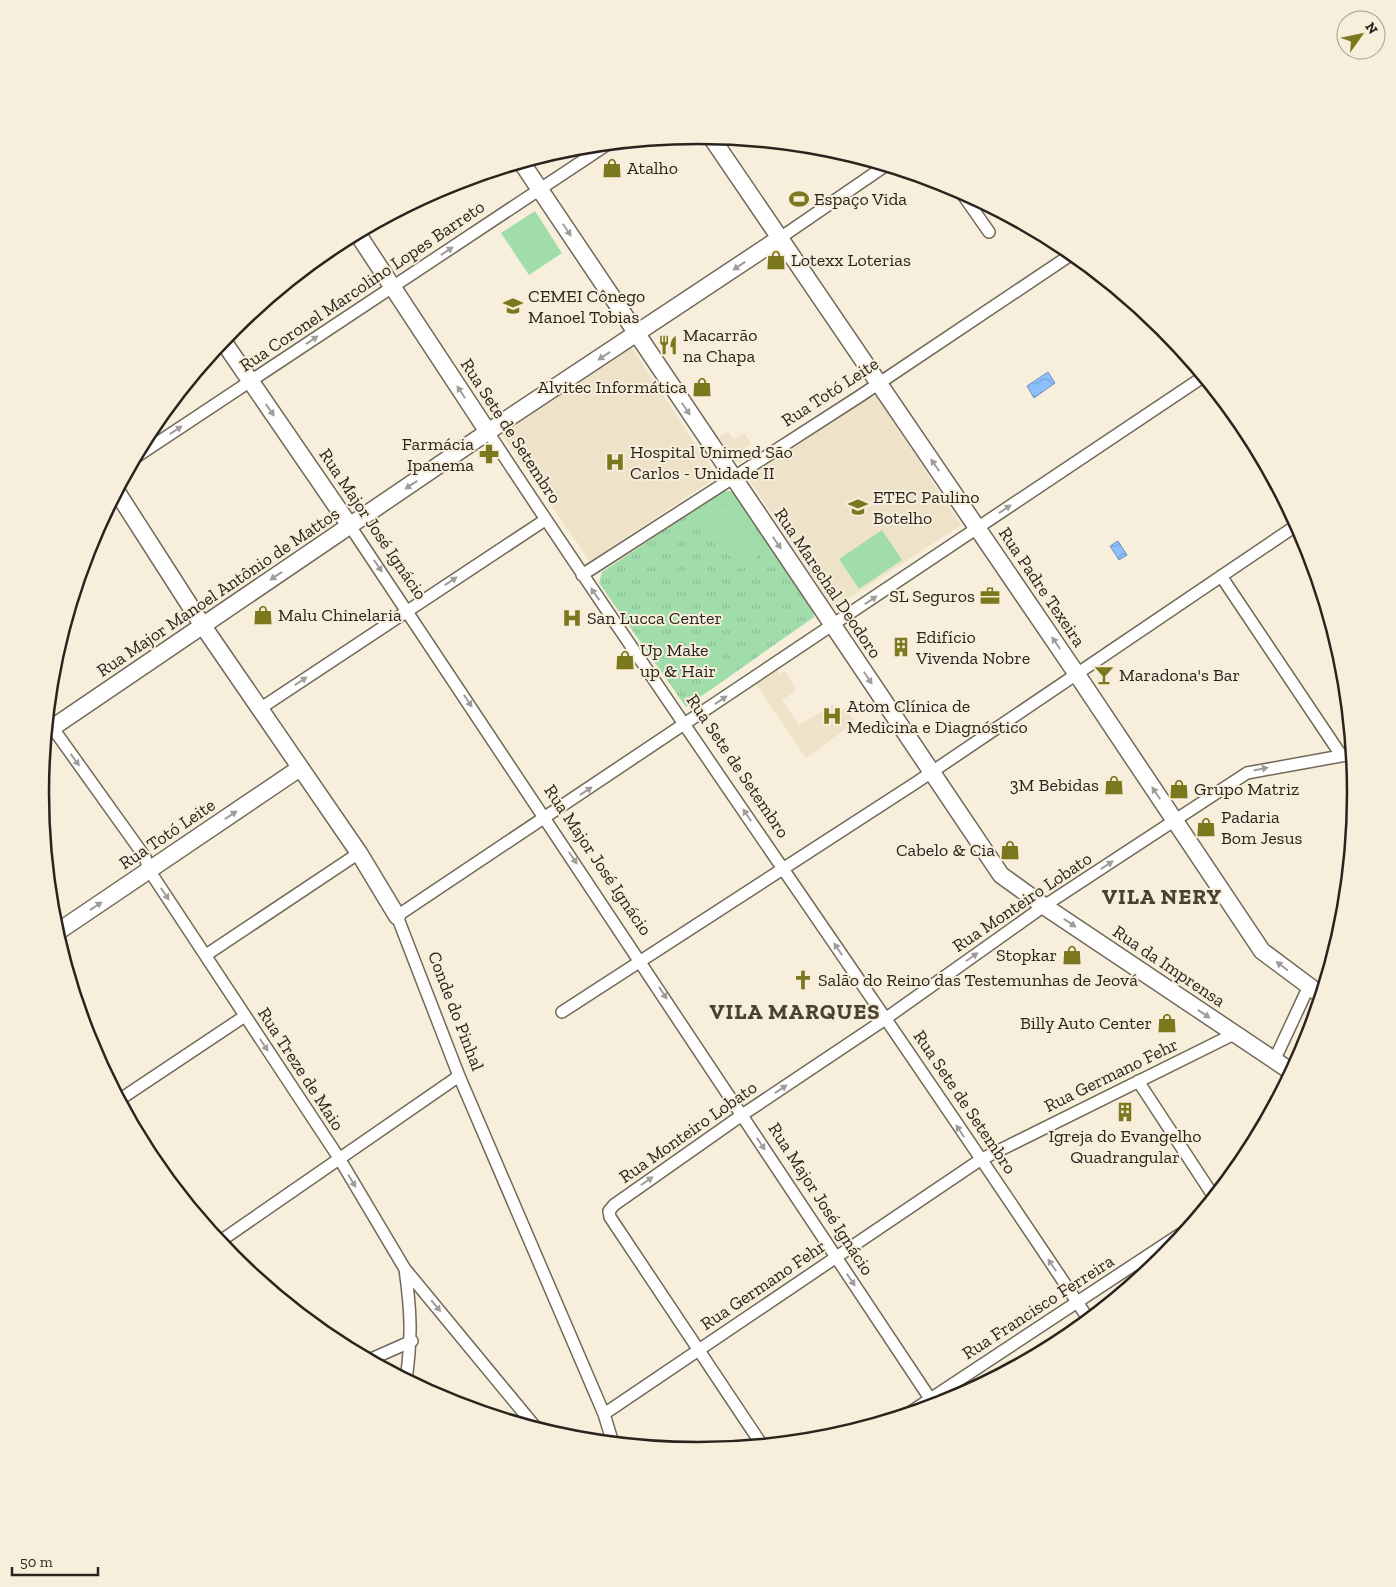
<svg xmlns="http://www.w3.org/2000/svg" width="1396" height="1587" font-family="'Zilla Slab',serif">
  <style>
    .built { fill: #eee2c8 }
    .grass { fill: url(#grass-tufts) }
    .pitch { fill: #a1ddab }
    .water { fill: url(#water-waves); stroke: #6e91ba }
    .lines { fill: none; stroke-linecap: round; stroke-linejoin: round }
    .street-casing { stroke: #716959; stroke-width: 14 }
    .secondary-casing { stroke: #716959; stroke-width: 19 }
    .street { stroke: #fff; stroke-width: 11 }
    .secondary { stroke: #fff; stroke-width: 16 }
    .oneway { fill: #9f9d9a }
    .labels { text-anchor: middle; stroke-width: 4; stroke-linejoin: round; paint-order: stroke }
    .poi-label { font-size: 18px; fill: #29251e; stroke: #f7eedb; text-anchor: start }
    .street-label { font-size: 18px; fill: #29251e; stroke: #f7eedb }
    .district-label { font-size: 22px; font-weight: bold; letter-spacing: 1px; fill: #494132; stroke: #f7eedb }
    .rim { fill: none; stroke: #29251e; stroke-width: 2.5 }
  </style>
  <defs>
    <pattern id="grass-tufts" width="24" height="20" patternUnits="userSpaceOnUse" patternTransform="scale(1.25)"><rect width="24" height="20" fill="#a1ddab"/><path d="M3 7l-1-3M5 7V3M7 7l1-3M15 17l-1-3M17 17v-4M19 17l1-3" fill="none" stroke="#8bbe93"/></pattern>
    <pattern id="water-waves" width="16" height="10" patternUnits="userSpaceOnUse" patternTransform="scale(1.25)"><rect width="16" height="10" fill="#8bbffd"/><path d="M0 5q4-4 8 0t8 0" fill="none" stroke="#78a4d8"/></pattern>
  </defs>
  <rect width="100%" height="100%" fill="#f7eedb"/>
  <path class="built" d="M630,345L717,477L590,561L498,429Z
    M875,394L961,525L834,608L748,478Z
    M728,431L734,440L744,433L751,443L740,451L745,458L741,462L735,461L719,437Z
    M776,669L780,674L785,671L796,690L782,700L799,725L834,704L840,711L846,708L854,721L848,727L806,758L756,684Z
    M1010,1359L1015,1367L948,1402L947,1400Z"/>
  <path class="grass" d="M723,491H730L735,493L813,611L814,617L686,707L599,583L602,572Z"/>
  <path class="pitch" d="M535,211L562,253L529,275L501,233Z
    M734,499L768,549L738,569L705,518Z
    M882,530L902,560L859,589L839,559Z"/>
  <path class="water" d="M1048,372L1055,383L1034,398L1027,386Z
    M1118,541L1127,555L1119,560L1110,546Z"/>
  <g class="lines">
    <defs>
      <path id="street" d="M961,192L989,232
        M780,238L885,166
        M488,432C684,731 892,1022 1089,1320
        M136,457L608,144
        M350,526L935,1406
        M582,575L860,396L1072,254
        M1221,576L1341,755
        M261,708L545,520
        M47,720L145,857L149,870L339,1158L405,1269L537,1429
        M206,955L359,853
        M562,1012L917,782L1297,525
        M1274,1061L1309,986
        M1138,1081L1214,1197
        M119,1100L245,1016
        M219,1242L459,1076
        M405,1269C411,1311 412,1337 406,1380
        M369,1360L412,1341
        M604,1414L980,1160L1234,1034
        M906,1415L1188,1229
        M613,1443L604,1414L459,1076L397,916L1203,377
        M762,1445L610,1217L609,1211L614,1205L742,1115L878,1024L1044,906L1247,773L1352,754"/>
      <path id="secondary" d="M711,137L1076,673L1262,951L1321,995
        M522,163L1001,875L1044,906L1292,1072
        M357,233L488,432
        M223,341L350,526
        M117,492L203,626L359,853L397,916
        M46,732L489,431L780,238
        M56,933L300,768"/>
    </defs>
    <use href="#street" class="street-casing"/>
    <use href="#secondary" class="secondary-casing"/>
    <use href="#street" class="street"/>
    <use href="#secondary" class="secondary"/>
  </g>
  <defs><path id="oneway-solid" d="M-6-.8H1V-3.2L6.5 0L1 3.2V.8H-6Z" transform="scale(1.25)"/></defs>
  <g class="oneway">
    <use href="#oneway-solid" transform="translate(567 230) rotate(56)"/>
    <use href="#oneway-solid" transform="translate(447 251) rotate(-33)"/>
    <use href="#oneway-solid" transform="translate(739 266) rotate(146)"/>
    <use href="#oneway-solid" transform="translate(312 340) rotate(-34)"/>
    <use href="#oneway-solid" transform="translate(604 356) rotate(147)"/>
    <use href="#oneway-solid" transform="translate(461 392) rotate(-123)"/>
    <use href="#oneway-solid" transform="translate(686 409) rotate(56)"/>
    <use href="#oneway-solid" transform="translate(270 410) rotate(55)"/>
    <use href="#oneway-solid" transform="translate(176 430) rotate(-33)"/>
    <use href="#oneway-solid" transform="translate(935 465) rotate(-124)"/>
    <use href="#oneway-solid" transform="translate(411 485) rotate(146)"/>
    <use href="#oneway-solid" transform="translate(1005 509) rotate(-34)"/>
    <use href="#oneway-solid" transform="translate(777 543) rotate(56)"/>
    <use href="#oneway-solid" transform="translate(378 566) rotate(56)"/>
    <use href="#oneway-solid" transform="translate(276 576) rotate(146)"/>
    <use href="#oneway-solid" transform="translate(451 581) rotate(-33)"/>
    <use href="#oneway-solid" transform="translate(595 594) rotate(-125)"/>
    <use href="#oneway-solid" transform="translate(871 600) rotate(-34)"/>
    <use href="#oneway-solid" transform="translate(1056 643) rotate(-124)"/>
    <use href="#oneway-solid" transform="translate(868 678) rotate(56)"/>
    <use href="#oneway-solid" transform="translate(301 681) rotate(-34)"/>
    <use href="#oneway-solid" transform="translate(721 700) rotate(-34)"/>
    <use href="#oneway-solid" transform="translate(468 701) rotate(56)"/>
    <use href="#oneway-solid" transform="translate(75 760) rotate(54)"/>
    <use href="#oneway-solid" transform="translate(1261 769) rotate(-12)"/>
    <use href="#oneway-solid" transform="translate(586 791) rotate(-33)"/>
    <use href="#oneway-solid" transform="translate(1156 793) rotate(-124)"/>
    <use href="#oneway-solid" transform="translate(231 815) rotate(-34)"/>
    <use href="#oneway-solid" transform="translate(747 815) rotate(-124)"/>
    <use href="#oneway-solid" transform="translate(573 858) rotate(56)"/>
    <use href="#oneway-solid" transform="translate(1107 865) rotate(-33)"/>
    <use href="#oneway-solid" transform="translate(165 894) rotate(56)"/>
    <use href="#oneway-solid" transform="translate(96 906) rotate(-34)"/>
    <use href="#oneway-solid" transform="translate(1070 923) rotate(34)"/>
    <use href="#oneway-solid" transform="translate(838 949) rotate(-124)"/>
    <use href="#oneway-solid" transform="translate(972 957) rotate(-35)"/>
    <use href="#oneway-solid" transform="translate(1282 966) rotate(-143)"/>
    <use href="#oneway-solid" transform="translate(663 993) rotate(57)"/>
    <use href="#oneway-solid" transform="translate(1204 1014) rotate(34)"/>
    <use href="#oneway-solid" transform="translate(264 1045) rotate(57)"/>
    <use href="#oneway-solid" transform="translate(781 1089) rotate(-34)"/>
    <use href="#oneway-solid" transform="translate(960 1131) rotate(-124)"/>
    <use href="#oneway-solid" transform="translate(761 1144) rotate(57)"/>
    <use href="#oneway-solid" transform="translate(352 1181) rotate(59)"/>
    <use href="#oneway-solid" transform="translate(647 1181) rotate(-35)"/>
    <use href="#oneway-solid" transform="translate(1052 1265) rotate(-124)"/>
    <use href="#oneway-solid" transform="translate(851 1280) rotate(56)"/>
    <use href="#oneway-solid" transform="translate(436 1306) rotate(50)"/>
  </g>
  <defs>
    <symbol id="shop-bare" viewBox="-9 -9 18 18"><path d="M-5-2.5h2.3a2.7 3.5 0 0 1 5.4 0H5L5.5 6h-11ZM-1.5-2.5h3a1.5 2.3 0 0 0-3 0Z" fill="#7c781e" stroke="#f7eedb" stroke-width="2.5" paint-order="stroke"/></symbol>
    <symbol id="stadium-bare" viewBox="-9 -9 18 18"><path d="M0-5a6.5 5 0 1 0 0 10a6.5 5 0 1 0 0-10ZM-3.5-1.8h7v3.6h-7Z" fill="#7c781e" stroke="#f7eedb" stroke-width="2.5" paint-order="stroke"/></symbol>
    <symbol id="school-bare" viewBox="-9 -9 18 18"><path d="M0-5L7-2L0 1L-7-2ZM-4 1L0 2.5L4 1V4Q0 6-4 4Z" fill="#7c781e" stroke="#f7eedb" stroke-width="2.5" paint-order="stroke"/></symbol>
    <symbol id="restaurant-bare" viewBox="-9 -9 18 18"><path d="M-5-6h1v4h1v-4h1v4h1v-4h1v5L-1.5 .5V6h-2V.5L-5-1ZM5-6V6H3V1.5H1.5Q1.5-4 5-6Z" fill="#7c781e" stroke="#f7eedb" stroke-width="2.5" paint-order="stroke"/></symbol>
    <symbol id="pharmacy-bare" viewBox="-9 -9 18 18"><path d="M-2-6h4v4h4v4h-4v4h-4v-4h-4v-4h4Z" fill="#7c781e" stroke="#f7eedb" stroke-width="2.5" paint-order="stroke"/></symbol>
    <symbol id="hospital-bare" viewBox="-9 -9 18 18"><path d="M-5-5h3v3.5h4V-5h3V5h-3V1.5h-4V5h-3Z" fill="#7c781e" stroke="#f7eedb" stroke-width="2.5" paint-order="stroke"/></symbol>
    <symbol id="university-bare" viewBox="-9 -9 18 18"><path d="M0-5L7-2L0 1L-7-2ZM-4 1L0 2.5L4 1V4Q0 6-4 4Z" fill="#7c781e" stroke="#f7eedb" stroke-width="2.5" paint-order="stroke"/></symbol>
    <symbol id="office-bare" viewBox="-9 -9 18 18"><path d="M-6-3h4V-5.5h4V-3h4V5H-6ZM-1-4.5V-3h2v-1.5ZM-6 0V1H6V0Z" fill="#7c781e" stroke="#f7eedb" stroke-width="2.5" paint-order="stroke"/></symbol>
    <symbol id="building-bare" viewBox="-9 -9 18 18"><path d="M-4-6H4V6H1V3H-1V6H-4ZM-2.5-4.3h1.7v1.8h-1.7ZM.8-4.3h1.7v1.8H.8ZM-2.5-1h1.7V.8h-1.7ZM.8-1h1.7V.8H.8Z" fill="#7c781e" stroke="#f7eedb" stroke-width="2.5" paint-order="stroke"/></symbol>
    <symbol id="bar-bare" viewBox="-9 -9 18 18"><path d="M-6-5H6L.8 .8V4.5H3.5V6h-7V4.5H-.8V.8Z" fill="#7c781e" stroke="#f7eedb" stroke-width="2.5" paint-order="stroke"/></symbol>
    <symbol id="church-bare" viewBox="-9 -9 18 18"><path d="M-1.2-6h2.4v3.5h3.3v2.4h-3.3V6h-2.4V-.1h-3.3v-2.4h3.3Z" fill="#7c781e" stroke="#f7eedb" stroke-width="2.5" paint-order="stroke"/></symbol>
  </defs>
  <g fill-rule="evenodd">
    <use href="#shop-bare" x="598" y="154" width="28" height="28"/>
    <use href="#stadium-bare" x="785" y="185" width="28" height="28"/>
    <use href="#shop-bare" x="762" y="246" width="28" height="28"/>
    <use href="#school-bare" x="499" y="292" width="28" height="28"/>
    <use href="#restaurant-bare" x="654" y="331" width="28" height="28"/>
    <use href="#shop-bare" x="688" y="373" width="28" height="28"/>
    <use href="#pharmacy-bare" x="475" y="440" width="28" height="28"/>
    <use href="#hospital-bare" x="601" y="448" width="28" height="28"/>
    <use href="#university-bare" x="844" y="493" width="28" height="28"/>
    <use href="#office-bare" x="976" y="582" width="28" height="28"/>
    <use href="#shop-bare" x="249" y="601" width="28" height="28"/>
    <use href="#hospital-bare" x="558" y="604" width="28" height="28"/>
    <use href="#building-bare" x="887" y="633" width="28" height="28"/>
    <use href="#shop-bare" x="611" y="646" width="28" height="28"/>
    <use href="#bar-bare" x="1090" y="661" width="28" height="28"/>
    <use href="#hospital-bare" x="818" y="702" width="28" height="28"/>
    <use href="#shop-bare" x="1100" y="771" width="28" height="28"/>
    <use href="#shop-bare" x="1165" y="775" width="28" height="28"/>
    <use href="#shop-bare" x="1192" y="813" width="28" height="28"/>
    <use href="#shop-bare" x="996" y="836" width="28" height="28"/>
    <use href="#shop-bare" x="1058" y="941" width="28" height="28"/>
    <use href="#church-bare" x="789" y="966" width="28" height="28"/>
    <use href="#shop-bare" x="1153" y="1009" width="28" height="28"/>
    <use href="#building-bare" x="1111" y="1098" width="28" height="28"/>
  </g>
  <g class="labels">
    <g class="poi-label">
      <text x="627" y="174">Atalho</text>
      <text x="814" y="205">Espaço Vida</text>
      <text x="791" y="266">Lotexx Loterias</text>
      <text x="528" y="302">CEMEI Cônego<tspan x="528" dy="21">Manoel Tobias</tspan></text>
      <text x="683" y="341">Macarrão<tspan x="683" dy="21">na Chapa</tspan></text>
      <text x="687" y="393" text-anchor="end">Alvitec Informática</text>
      <text x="474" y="450" text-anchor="end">Farmácia<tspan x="474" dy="21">Ipanema</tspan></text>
      <text x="630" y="458">Hospital Unimed São<tspan x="630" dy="21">Carlos - Unidade II</tspan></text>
      <text x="873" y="503">ETEC Paulino<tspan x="873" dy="21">Botelho</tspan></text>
      <text x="975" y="602" text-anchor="end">SL Seguros</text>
      <text x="278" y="621">Malu Chinelaria</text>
      <text x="587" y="624">San Lucca Center</text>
      <text x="916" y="643">Edifício<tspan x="916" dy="21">Vivenda Nobre</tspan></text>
      <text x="640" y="656">Up Make<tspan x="640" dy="21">up &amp; Hair</tspan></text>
      <text x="1119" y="681">Maradona's Bar</text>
      <text x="847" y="712">Atom Clínica de<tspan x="847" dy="21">Medicina e Diagnóstico</tspan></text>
      <text x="1099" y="791" text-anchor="end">3M Bebidas</text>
      <text x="1194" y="795">Grupo Matriz</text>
      <text x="1221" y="823">Padaria<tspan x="1221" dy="21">Bom Jesus</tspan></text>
      <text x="995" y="856" text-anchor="end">Cabelo &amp; Cia</text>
      <text x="1057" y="961" text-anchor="end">Stopkar</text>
      <text x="818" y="986">Salão do Reino das Testemunhas de Jeová</text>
      <text x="1152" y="1029" text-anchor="end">Billy Auto Center</text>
      <text x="1125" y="1142" text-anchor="middle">Igreja do Evangelho<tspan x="1125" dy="21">Quadrangular</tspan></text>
    </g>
    <g class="street-label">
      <text transform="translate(362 286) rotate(-34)" y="6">Rua Coronel Marcolino Lopes Barreto</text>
      <text transform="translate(830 392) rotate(-33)" y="6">Rua Totó Leite</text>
      <text transform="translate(511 431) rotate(57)" y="6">Rua Sete de Setembro</text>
      <text transform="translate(373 524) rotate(56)" y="6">Rua Major José Ignácio</text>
      <text transform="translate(828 583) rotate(56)" y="6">Rua Marechal Deodoro</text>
      <text transform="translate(1042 587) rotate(56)" y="6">Rua Padre Texeira</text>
      <text transform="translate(218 592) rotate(-34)" y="6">Rua Major Manoel Antônio de Mattos</text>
      <text transform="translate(738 766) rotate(56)" y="6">Rua Sete de Setembro</text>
      <text transform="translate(167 834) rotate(-34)" y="6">Rua Totó Leite</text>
      <text transform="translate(598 860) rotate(56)" y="6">Rua Major José Ignácio</text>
      <text transform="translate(1022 902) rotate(-34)" y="6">Rua Monteiro Lobato</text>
      <text transform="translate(1169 966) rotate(34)" y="6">Rua da Imprensa</text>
      <text transform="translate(456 1011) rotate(69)" y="6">Conde do Pinhal</text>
      <text transform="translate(301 1069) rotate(57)" y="6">Rua Treze de Maio</text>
      <text transform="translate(1111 1075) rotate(-26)" y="6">Rua Germano Fehr</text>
      <text transform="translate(965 1102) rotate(56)" y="6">Rua Sete de Setembro</text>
      <text transform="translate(688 1132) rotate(-35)" y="6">Rua Monteiro Lobato</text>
      <text transform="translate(821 1199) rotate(57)" y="6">Rua Major José Ignácio</text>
      <text transform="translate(763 1285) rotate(-34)" y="6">Rua Germano Fehr</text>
      <text transform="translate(1038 1307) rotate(-33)" y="6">Rua Francisco Ferreira</text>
    </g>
    <g class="district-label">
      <text x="1162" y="904">VILA NERY</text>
      <text x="795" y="1019">VILA MARQUES</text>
    </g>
  </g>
  <path d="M0 0H1396V1587H0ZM49 793a649 649 0 1 1 1298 0a649 649 0 1 1-1298 0Z" fill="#f7eedb" fill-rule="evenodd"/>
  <path class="rim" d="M49 793a649 649 0 1 1 1298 0a649 649 0 1 1-1298 0Z"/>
  <g transform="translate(1361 35) rotate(57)"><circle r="24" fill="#f7eedb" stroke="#a59e8f"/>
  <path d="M0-4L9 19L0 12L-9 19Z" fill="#7c781e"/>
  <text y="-8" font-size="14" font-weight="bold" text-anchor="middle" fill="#29251e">N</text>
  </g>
  <path d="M12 1567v8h86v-8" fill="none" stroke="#29251e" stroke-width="2.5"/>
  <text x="20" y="1567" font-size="15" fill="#29251e" stroke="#f7eedb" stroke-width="4" paint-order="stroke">50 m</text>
</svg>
